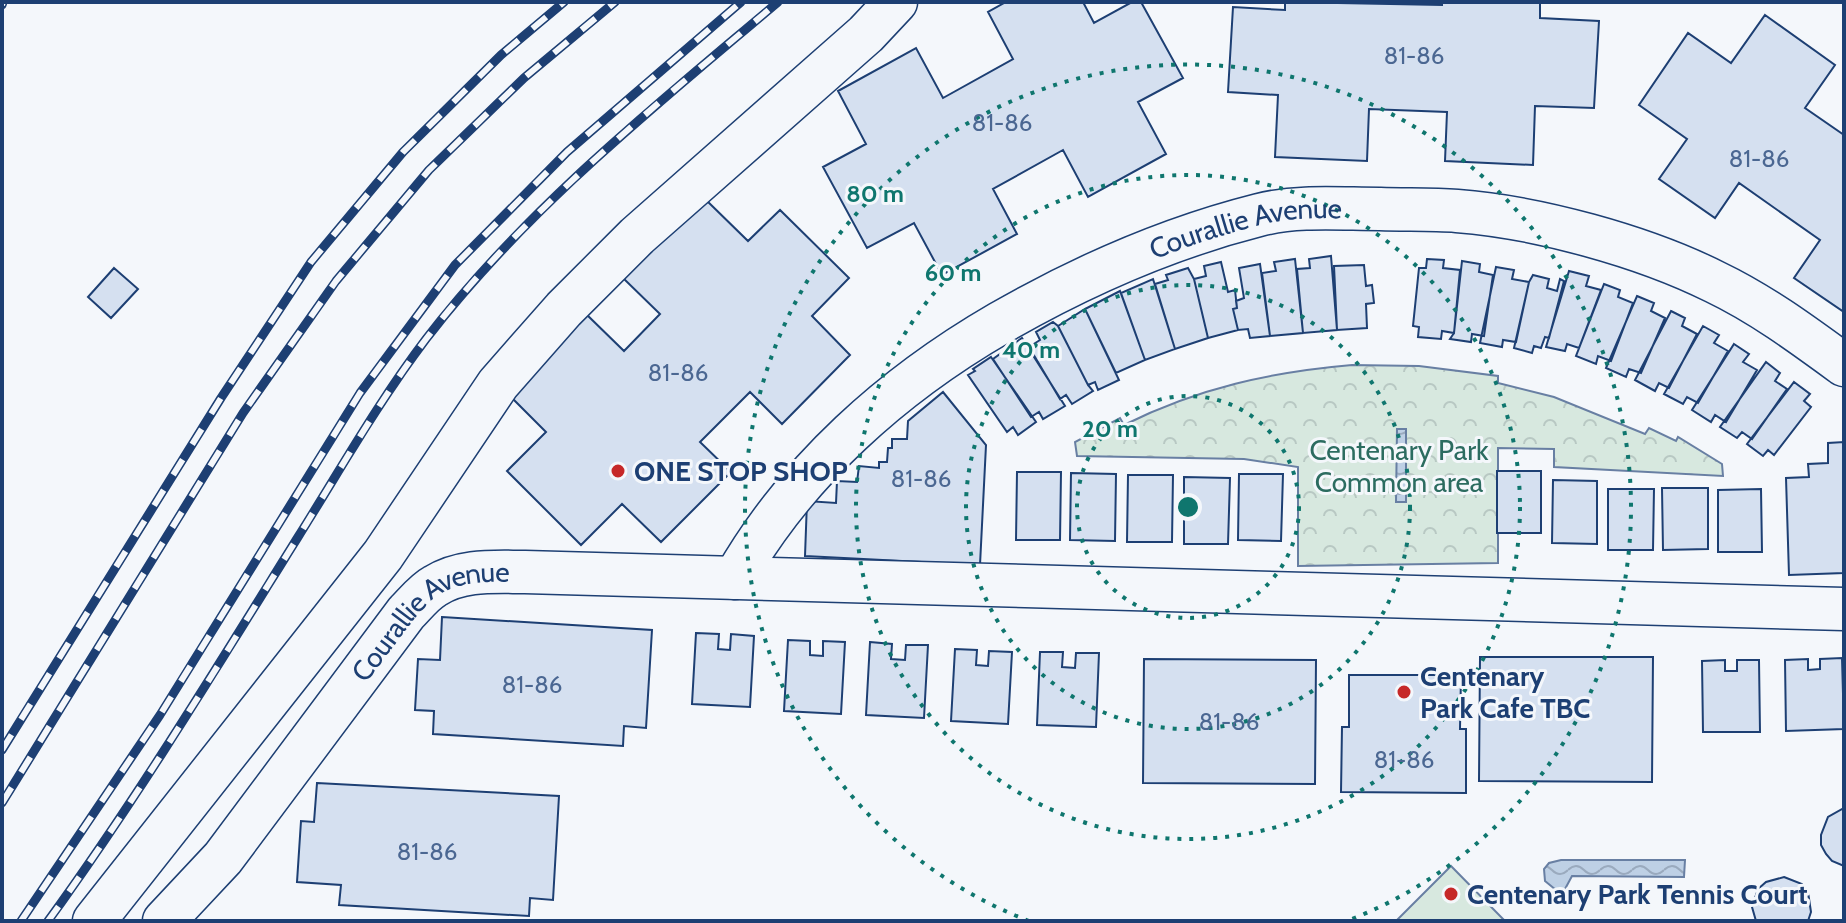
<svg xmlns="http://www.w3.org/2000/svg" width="1846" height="923" font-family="Cabin,sans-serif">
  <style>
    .park { fill: url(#park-crowns); stroke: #687fa3; stroke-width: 2 }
    .pitch { fill: #d7e8df; stroke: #687fa3; stroke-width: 2 }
    .water { fill: url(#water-waves); stroke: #687fa3; stroke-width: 2 }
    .building { fill: #d5e0f0; stroke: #1d3f73; stroke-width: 2 }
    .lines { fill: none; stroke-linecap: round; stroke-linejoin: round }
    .minor-casing { stroke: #1d3f73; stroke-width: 45 }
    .minor { stroke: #f4f7fb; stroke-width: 42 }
    .rail-casing { stroke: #1d3f73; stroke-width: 9 }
    .rail { stroke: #f4f7fb; stroke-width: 6; stroke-dasharray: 18; stroke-linecap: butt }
    .ring { fill: none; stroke: #0f766e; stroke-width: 4; stroke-dasharray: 4 8 }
    .poi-dot { fill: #c62828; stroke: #f4f7fb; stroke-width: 3 }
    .labels { text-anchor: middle; stroke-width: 6; stroke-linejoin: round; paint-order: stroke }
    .number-label { font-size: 24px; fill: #4b6792 }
    .street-label { font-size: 28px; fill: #1d3f73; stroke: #f4f7fb }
    .park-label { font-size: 28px; fill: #2c6c60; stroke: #f4f7fb }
    .poi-label { font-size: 28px; font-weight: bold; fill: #1d3f73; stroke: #f4f7fb; text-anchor: start }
    .centre { fill: #0f766e; stroke: #f4f7fb; stroke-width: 4 }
    .ring-label { font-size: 24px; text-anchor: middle; font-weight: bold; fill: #0f766e; stroke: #f4f7fb; stroke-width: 6; stroke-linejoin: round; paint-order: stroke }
  </style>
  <defs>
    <pattern id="park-crowns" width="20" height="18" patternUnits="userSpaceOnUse" patternTransform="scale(2)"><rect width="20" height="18" fill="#d7e8df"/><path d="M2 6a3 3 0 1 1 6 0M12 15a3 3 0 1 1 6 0" fill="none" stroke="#b8c8c3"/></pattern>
    <pattern id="water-waves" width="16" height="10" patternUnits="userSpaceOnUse" patternTransform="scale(2)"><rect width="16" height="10" fill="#bed0e5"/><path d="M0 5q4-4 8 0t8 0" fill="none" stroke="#9aaabe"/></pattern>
  </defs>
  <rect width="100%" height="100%" fill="#f4f7fb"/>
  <path class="park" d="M1352,365L1419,366L1498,376V383L1554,397L1645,434L1649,428L1676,441L1678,437L1722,464L1723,476L1554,467V449L1498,448V563L1298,566V467L1244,459L1077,456L1075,442L1120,418L1124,425C1198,388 1271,372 1352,365Z"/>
  <path class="pitch" d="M1451,866L1505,921H1396Z"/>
  <path class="water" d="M1397,429H1406V502H1396Z
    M1561,860H1685L1684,877L1572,876L1565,889L1556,890L1545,881L1544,869L1549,863Z"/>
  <path class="building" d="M1006,2H1083L1094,23L1132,2H1141L1183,78L1138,102L1166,154L1088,197L1063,150L993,189L1017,234L942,275L914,223L867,248L823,167L866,144L838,91L916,48L943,98L1013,59L988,12Z
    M1285,2L1442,5V2H1540V18L1599,21L1594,108L1535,106L1533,165L1445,161L1447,112L1369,109L1367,161L1275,157L1278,95L1228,92L1233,7L1285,10Z
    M1765,15L1835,65L1805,108L1844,135V312L1794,278L1820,240L1739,183L1715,218L1659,179L1687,139L1639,105L1688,33L1731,63Z
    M703,197L748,241L780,210L849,278L812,316L850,355L782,424L750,392L700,442L731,472L661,542L622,504L581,545L507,471L546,432L506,392L584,312L624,351L660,314L623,278Z
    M1331,256L1337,330L1303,333L1297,269L1310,268L1309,259Z
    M1295,259L1303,333L1270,336L1262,273L1276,271L1274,262Z
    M1427,259L1444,260L1443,268L1460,270L1454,333L1442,331L1441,339L1418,337L1419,327L1413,326L1419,268H1426Z
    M1462,261L1480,264L1479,272L1493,275L1484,336L1472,334L1471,342L1450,339L1454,333Z
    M1221,262L1228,292L1235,290L1237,308L1233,309L1238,330L1208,338L1194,279L1206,276L1204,266Z
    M1260,264L1270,336L1250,338L1248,329L1238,330L1233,309L1237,308L1236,301L1244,298L1239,268Z
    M1364,265L1366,286L1372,285L1374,303L1366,304L1367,328L1337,330L1334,266Z
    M1496,267L1514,270L1512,279L1529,282L1516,342L1503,340L1502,347L1480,343Z
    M114,268L138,289L111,318L88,297Z
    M1188,268L1194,279L1208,338L1175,349L1155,284L1168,280L1166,275Z
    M1569,271L1589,276L1586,286L1601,290L1579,348L1567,344L1565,351L1546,347Z
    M1533,275L1549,279L1547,288L1557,291L1560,279L1564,281L1549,338L1545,337L1541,348L1534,346L1532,353L1514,348L1529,282Z
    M1153,279L1175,349L1145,360L1121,293Z
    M1604,284L1620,290L1618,297L1633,303L1611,361L1598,356L1596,364L1576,356Z
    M1120,291L1145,360L1116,373L1085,309Z
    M1637,296L1654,303L1651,311L1665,318L1641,373L1629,369L1626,377L1606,368Z
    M1085,309L1119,380L1098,390L1095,382L1088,385L1058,326Z
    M1671,311L1685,318L1682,326L1697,334L1669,388L1659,383L1655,391L1635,380Z
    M1053,322L1058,326L1088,385L1093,391L1072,404L1066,395L1060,399L1029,347L1040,340L1036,332Z
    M1703,326L1719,335L1714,343L1728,351L1698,403L1687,397L1683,404L1664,394Z
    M1022,338L1065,406L1043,419L1039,412L1031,417L993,359Z
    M1734,344L1749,354L1743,362L1757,370L1726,422L1715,415L1711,422L1692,410Z
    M991,357L1036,422L1018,435L1013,427L1007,432L968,375L975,371L973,369Z
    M1766,362L1780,373L1775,381L1787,389L1752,439L1742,432L1737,438L1720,427Z
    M1794,382L1810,394L1804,401L1811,407L1774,455L1768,450L1763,456L1747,444Z
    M943,392L986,445L980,565L805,556L807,501L836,503L837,481L857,482L859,466L879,468V462H887L888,448H892V439H907L908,421Z
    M1844,442V573L1789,575L1786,478L1809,477L1808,464L1828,463V443Z
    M1497,471H1541V533H1497Z
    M1017,472H1061L1060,540H1016Z
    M1071,473L1116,474L1115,541L1070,540Z
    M1239,474H1283L1281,541L1238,540Z
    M1128,475H1173L1172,542H1127Z
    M1184,477L1230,478L1228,544H1184Z
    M1553,480L1597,481V544L1552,543Z
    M1662,488H1708V549L1663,550Z
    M1608,489H1654L1653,550H1608Z
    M1761,489L1762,552H1718V490Z
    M442,617L652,630L646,728L624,726L623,746L433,734L434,711L415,710L418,659L440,660Z
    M696,633L719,634L718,649L730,650L731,634L754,636L750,707L692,704Z
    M788,640L810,641V655L823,656V641L845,642L841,714L784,711Z
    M870,642L892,644L891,659L905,660L906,645H928L924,718L866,715Z
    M955,649L977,650L976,665L988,666L989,651L1012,652L1008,724L951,721Z
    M1040,652H1063L1062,667L1075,668L1076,653H1099L1096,727L1037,725Z
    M1480,657H1653L1652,782L1479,781Z
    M1842,658L1844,729L1786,731L1785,660L1808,659V670L1820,669V659Z
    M1144,659L1316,660L1315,784L1143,783Z
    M1725,660V671H1737V660H1759L1760,732H1703L1702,661Z
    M1349,675H1461L1460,729H1466V793L1341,792L1342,727H1349Z
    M317,783L559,796L553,900L530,898L529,916L339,905L341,885L297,882L301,821L314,822Z
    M1844,808V866L1832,861L1826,854L1821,845V835L1828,817Z
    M1784,877L1802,884L1808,892L1811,912L1808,921H1756L1752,907L1758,889L1766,882Z"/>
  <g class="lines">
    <defs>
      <g id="minor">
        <path id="s1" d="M735,578C797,470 893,385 1000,323C1080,277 1168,238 1259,215C1298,205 1340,209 1380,209C1405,210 1431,209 1457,211C1537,217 1643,246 1715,282C1761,304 1803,335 1844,365"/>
        <path d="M94,921L383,555L498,384L564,309L637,236L866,34L896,2"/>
        <path id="s2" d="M164,921L223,858L406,613C415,604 424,592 435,586C462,569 494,572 525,572L1844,609"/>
      </g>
    </defs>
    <use href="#minor" class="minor-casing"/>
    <use href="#minor" class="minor"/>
    <defs>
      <path id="rail" d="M2,5L3,2
        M2,750L221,398L311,262L403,152L501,55L564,2
        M2,803L243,413L336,281L429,170L524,78L615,2
        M21,921L160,715L360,393L455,265L567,152L741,2
        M48,921C138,797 217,667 298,537C340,470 379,401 426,339C526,209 654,107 778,2"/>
    </defs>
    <use href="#rail" class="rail-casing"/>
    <use href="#rail" class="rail"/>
  </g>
  <g class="ring">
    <circle cx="1188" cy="507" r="111"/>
    <circle cx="1188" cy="507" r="222"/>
    <circle cx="1188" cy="507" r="332"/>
    <path d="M1029 921A443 443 0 1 1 1347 921"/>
  </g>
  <g class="poi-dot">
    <circle cx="618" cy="471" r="8"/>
    <circle cx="1404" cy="692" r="8"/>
    <circle cx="1451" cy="894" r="8"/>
  </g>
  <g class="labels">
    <g class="number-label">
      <text x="1414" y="64">81-86</text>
      <text x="1002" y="131">81-86</text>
      <text x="1759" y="167">81-86</text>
      <text x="678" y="381">81-86</text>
      <text x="921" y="487">81-86</text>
      <text x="532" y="693">81-86</text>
      <text x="1229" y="730">81-86</text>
      <text x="1404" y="768">81-86</text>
      <text x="427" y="860">81-86</text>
    </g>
    <g class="street-label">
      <text dy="10" stroke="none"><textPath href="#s1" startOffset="638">Courallie Avenue</textPath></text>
      <text dy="10" stroke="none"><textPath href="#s2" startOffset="410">Courallie Avenue</textPath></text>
    </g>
    <g class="park-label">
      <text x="1399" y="460">Centenary Park<tspan x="1399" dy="32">Common area</tspan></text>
    </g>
    <g class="poi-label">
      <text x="634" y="481">ONE STOP SHOP</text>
      <text x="1420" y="686">Centenary<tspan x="1420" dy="32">Park Cafe TBC</tspan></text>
      <text x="1467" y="904">Centenary Park Tennis Court</text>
    </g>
  </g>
  <circle cx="1188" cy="507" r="12" class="centre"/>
  <g class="ring-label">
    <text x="875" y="202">80 m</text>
    <text x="953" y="281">60 m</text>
    <text x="1031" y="358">40 m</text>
    <text x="1110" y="437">20 m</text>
  </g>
  <rect width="1846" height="923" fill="none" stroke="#1d3f73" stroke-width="8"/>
</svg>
